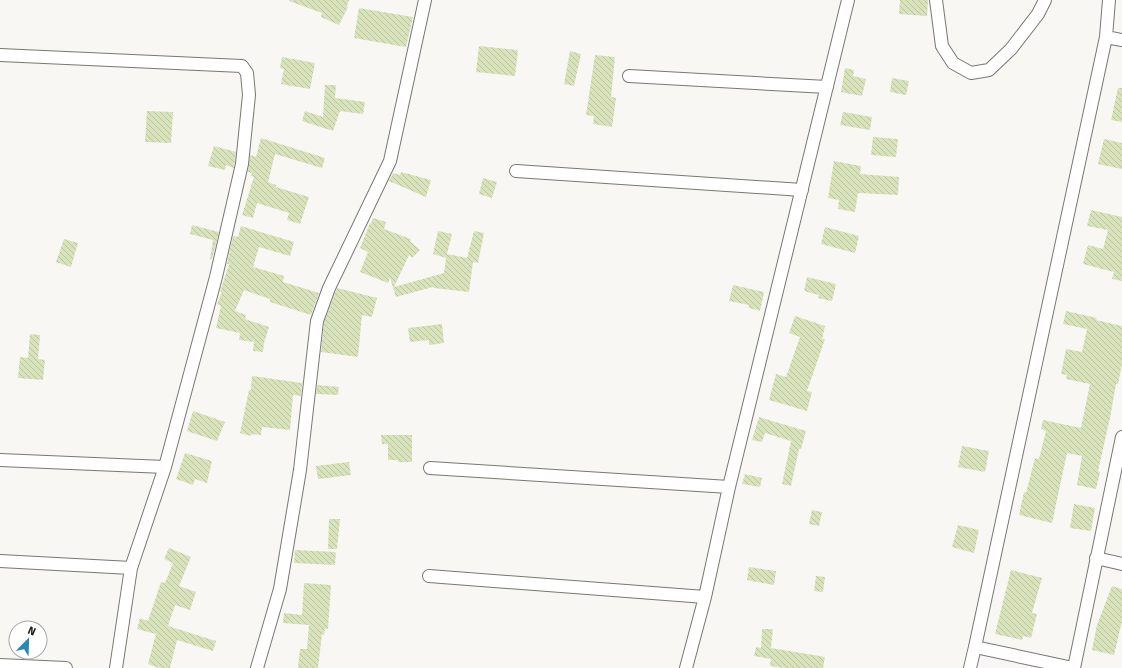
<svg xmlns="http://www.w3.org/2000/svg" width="1122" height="668" font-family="'Fira Sans',sans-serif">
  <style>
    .building { fill: url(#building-back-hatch) }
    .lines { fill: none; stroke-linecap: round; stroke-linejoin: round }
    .minor-casing { stroke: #787774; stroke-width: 14 }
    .minor { stroke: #fff; stroke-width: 12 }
  </style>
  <defs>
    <pattern id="building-back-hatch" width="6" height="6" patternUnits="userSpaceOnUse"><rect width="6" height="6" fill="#d9e3bb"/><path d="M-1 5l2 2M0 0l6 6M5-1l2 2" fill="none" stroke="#bac2a0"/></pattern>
  </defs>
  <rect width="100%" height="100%" fill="#f8f7f4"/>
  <path class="building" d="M289,0H349L347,6L348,7L339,25L321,17L322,13L289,1Z
    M900,0H928L927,16L899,14Z
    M359,8L413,17L406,47L354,38Z
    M479,46L518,50L515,76L476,72Z
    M570,51L581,54L574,86L564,84Z
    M595,55L615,57L611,97L616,98L612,127L593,124L594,116L586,115Z
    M282,57L315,63L310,89L281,84L284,69L280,68Z
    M845,68L854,70L853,76L866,79L862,96L841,92Z
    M892,78L909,81L906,95L890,92Z
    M325,85H336L335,98L365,102L363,114L340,111L333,131L302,121L305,111L323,117Z
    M1118,88H1122V122L1111,120Z
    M147,111L173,112L171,143L145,142Z
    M843,112L872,117L870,130L840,125Z
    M873,137L898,139L896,157L871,155Z
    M261,138L325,158L322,168L275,154L268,182L276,185V187L309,197L300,224L287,220L289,213L257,203L253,218L242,215L254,177L251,176L252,173L248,172L250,155L256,157Z
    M1104,139L1122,143V169L1098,164Z
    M214,146L236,152L234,168L226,165L225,170L208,166Z
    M834,161L861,166L860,174L899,177L898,195L858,193L855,212L838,209L839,200L828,198Z
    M401,172L431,180L426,197L389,181L393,173L400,175Z
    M483,178L497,182L492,198L479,194Z
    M1091,210L1122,217V281L1112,279L1114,272L1083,264L1088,245L1103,249L1108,230L1087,226Z
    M373,218L386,222L384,229L411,239L410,241L420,250L412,258L409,255L394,287L444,273L446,258L433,254L438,231L452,234L447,254L467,258L474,231L484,233L478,263L473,262L469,292L434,288L433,287L396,297L390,278L388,283L360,272L368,252L360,248L370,223L371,224Z
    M192,225L219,232L212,259H210L213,240L190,234Z
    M241,226L294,242L290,256L259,247L253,267L284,276L283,282L319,293L311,315L270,302V299L244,290L235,311L246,315L245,319L269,327L264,343L263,352L253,351L254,342L239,340L240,333L216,328L221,306L217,304L222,292H220L229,264H227L233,236L238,237Z
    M825,227L859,236L855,253L821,244Z
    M64,239L78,243L71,267L56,262Z
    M807,277L836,284L832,301L818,298L819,295L804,291Z
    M733,285L764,292L760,311L749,308V305L729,301Z
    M337,288L377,298L372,317L362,315L358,357L321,352L324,323Z
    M1066,311L1097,318L1096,320L1122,326V364L1118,384H1116L1110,418L1098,471L1100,472L1096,489L1077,485L1082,456L1067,453L1052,523L1019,515L1024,492L1026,493L1035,458L1039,459L1046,431L1041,429L1043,420L1081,428L1090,384L1066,379L1067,375L1061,374L1066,349L1082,352L1087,329L1063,324Z
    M795,316L825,326L822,339H825L807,391L812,392L807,411L769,400L776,374L786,377L800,337L789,333Z
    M442,324L444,343L429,345V340L410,342L408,328Z
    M30,334L40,335L38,359L45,360L43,380L18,378L20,357L28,358Z
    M252,376L302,383L301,396L293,395L290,430L262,427L261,435L252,434L251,436L240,433L249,390H251Z
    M317,385L339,387L338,395L316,394Z
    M193,411L225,422L217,441L187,431Z
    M759,417L806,431L801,449H799L791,486L782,484L791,441L765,433L762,442L752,440Z
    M381,435H412V462H398V460H388V444H382Z
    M962,446L989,451L985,472L958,467Z
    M185,453L212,461L207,483L195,479L193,485L176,479Z
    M349,462L351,475L318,479L316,466Z
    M745,474L762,478L760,487L742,484Z
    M1074,504L1095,508L1091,531L1070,528Z
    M812,510L822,512L819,526L809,524Z
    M329,519H340L337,549H328Z
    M958,525L979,530L974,553L952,547Z
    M169,548L191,557L179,586L196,592L190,610L175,605L168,626L216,641L213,651L177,640L170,668H159L148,664L156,634L137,629L140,618L148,621L161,582L165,583L173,563L164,559Z
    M295,550L336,552L335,565L294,563Z
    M749,567L776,571L774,585L747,580Z
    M1011,570L1042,578L1032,613L1037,614L1031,638L1023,636L1022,640L995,634Z
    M816,576L825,577L823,592L814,591Z
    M304,583L331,585L328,629H325L324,635L322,634L318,668H298L300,649H307L309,625L283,623L284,613L302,615Z
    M1112,586L1122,589V621L1114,655L1092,650L1097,625Z
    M762,629H773L771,648L825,657L823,668H784L770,666L771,659L754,656L756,647L761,648Z"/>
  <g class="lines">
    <defs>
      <path id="minor" d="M936,0L942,46L953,63L971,73L989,70L1011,49L1038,14L1045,0
        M1106,37L1122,40
        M0,55L242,66L247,73L249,95L242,164L216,277L165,467L131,568L116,668
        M629,76L827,87
        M516,171L802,190
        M0,460L165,467
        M430,468L729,487
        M1096,558L1122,564
        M0,561L131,568
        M429,576L705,597
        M975,647L1106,37L1109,0
        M0,665L66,668
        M257,668L280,589L300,470L317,321L329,288L390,161L425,0
        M686,668L705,597L729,487L848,0
        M970,668L975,647L1073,668
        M1074,668L1122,437"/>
    </defs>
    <use href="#minor" class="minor-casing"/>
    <use href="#minor" class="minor"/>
  </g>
  <g transform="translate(28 640) rotate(23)"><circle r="19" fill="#ffffff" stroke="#a4a4a4"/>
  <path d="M0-3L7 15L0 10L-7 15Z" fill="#2889b4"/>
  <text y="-6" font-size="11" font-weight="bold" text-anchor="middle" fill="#1c1c1b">N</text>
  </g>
</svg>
